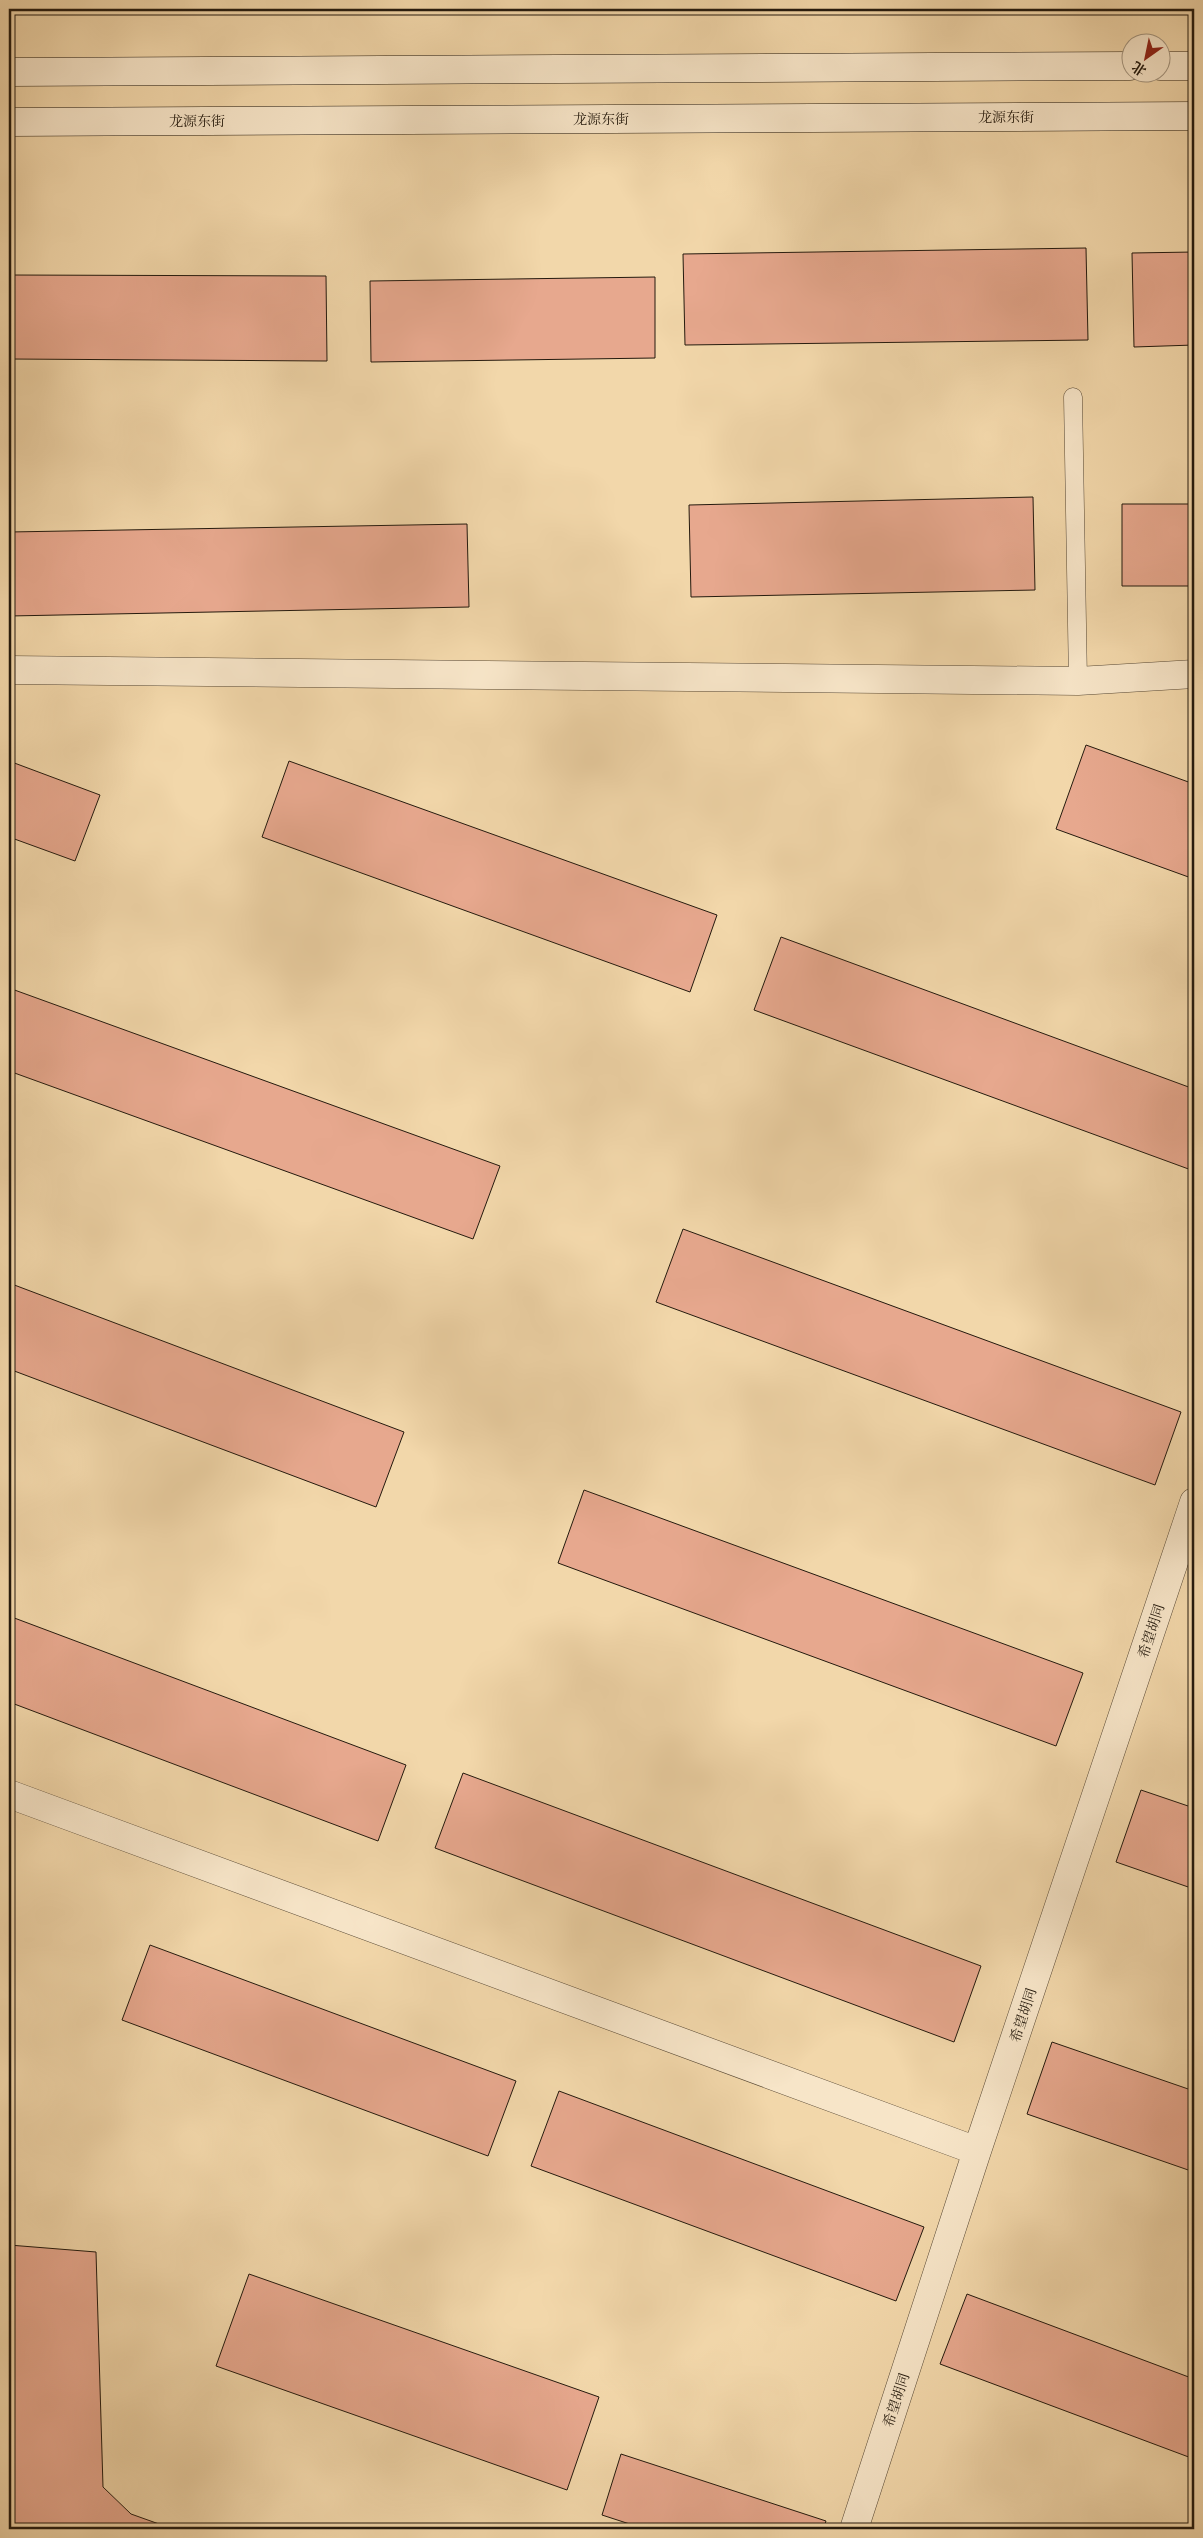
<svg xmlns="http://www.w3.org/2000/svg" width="1203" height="2538" font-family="'IM FELL English','Noto Serif SC',serif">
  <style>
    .building { fill: #e7a88e; stroke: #241a0e }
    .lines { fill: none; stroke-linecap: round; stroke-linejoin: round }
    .lane-casing { stroke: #584935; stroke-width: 19 }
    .street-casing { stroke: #584935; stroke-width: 29 }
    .secondary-casing { stroke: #241a0e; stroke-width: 29 }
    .lane { stroke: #f7e5c8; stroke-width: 18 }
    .street { stroke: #f7e5c8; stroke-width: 28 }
    .secondary { stroke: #f7e5c8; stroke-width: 28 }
    .labels { text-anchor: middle; stroke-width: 5; stroke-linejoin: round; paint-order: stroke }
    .street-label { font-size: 14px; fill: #241a0e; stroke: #f7e5c8 }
  </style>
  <rect width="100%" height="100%" fill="#f2d7aa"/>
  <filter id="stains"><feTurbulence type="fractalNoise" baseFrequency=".004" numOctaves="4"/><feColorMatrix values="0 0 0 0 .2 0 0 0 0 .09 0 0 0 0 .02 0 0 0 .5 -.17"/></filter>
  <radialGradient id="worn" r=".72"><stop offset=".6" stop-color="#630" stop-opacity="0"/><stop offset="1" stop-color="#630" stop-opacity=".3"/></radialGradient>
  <path class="building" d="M1086,248L1088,340L685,345L683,254Z
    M1194,252V345L1134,347L1132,253Z
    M9,275L326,276L327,361L9,359Z
    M655,277V358L371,362L370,281Z
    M1033,497L1035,590L691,597L689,505Z
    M1122,504H1194V586H1122Z
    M467,524L469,607L9,616V532Z
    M1086,745L1194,784V879L1056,829Z
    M9,761L100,795L75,861L9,837Z
    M289,761L717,915L690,992L262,837Z
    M781,937L1194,1089V1171L754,1010Z
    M9,988L500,1166L473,1239L9,1071Z
    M683,1229L1181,1412L1155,1485L656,1302Z
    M9,1283L404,1432L376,1507L9,1369Z
    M584,1490L1083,1673L1056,1746L558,1563Z
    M9,1616L406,1765L378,1841L9,1702Z
    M463,1773L981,1966L954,2042L435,1848Z
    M1141,1790L1194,1808V1889L1116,1862Z
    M150,1945L516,2081L488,2156L122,2020Z
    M1052,2042L1194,2091V2172L1027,2114Z
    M559,2091L924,2227L896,2301L531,2166Z
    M9,2245L96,2252L103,2487L131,2514L173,2529H16L11,2510L9,2487Z
    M249,2274L599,2397L567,2490L216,2366Z
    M967,2294L1194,2379V2459L940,2364Z
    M621,2454L826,2521L823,2529H645L602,2515Z
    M890,2524L903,2529H889Z"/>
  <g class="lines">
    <defs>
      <path id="lane" d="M1073,397L1078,681"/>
      <path id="street" d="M9,670L1078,681L1194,674
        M9,1794L977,2151
        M854,2529L977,2151L1194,1502"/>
      <path id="secondary" d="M1160,66H1194
        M9,72L1130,66
        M9,122L1194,116"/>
    </defs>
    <use href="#lane" class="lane-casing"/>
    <use href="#street" class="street-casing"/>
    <use href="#secondary" class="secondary-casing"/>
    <use href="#lane" class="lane"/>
    <use href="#street" class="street"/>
    <use href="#secondary" class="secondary"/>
  </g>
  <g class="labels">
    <g class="street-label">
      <text x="1006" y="122">龙源东街</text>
      <text x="601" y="124">龙源东街</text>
      <text x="197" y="126">龙源东街</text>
      <text transform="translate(1151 1631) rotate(-72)" y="5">希望胡同</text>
      <text transform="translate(1023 2015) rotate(-72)" y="5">希望胡同</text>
      <text transform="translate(896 2400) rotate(-72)" y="5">希望胡同</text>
    </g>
  </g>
  <rect width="1203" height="2538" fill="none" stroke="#f2d7aa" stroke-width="30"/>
  <rect x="10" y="10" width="1183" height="2518" fill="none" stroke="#241a0e" stroke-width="2.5"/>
  <rect x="15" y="15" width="1173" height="2508" fill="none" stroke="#241a0e"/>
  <g transform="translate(1146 58) rotate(213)"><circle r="24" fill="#f7e5c8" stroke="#a3947e"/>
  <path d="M0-4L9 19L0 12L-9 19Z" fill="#8f2418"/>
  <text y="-8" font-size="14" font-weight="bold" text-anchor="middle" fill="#241a0e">北</text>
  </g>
  <rect width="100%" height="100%" filter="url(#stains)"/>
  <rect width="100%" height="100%" fill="url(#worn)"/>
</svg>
